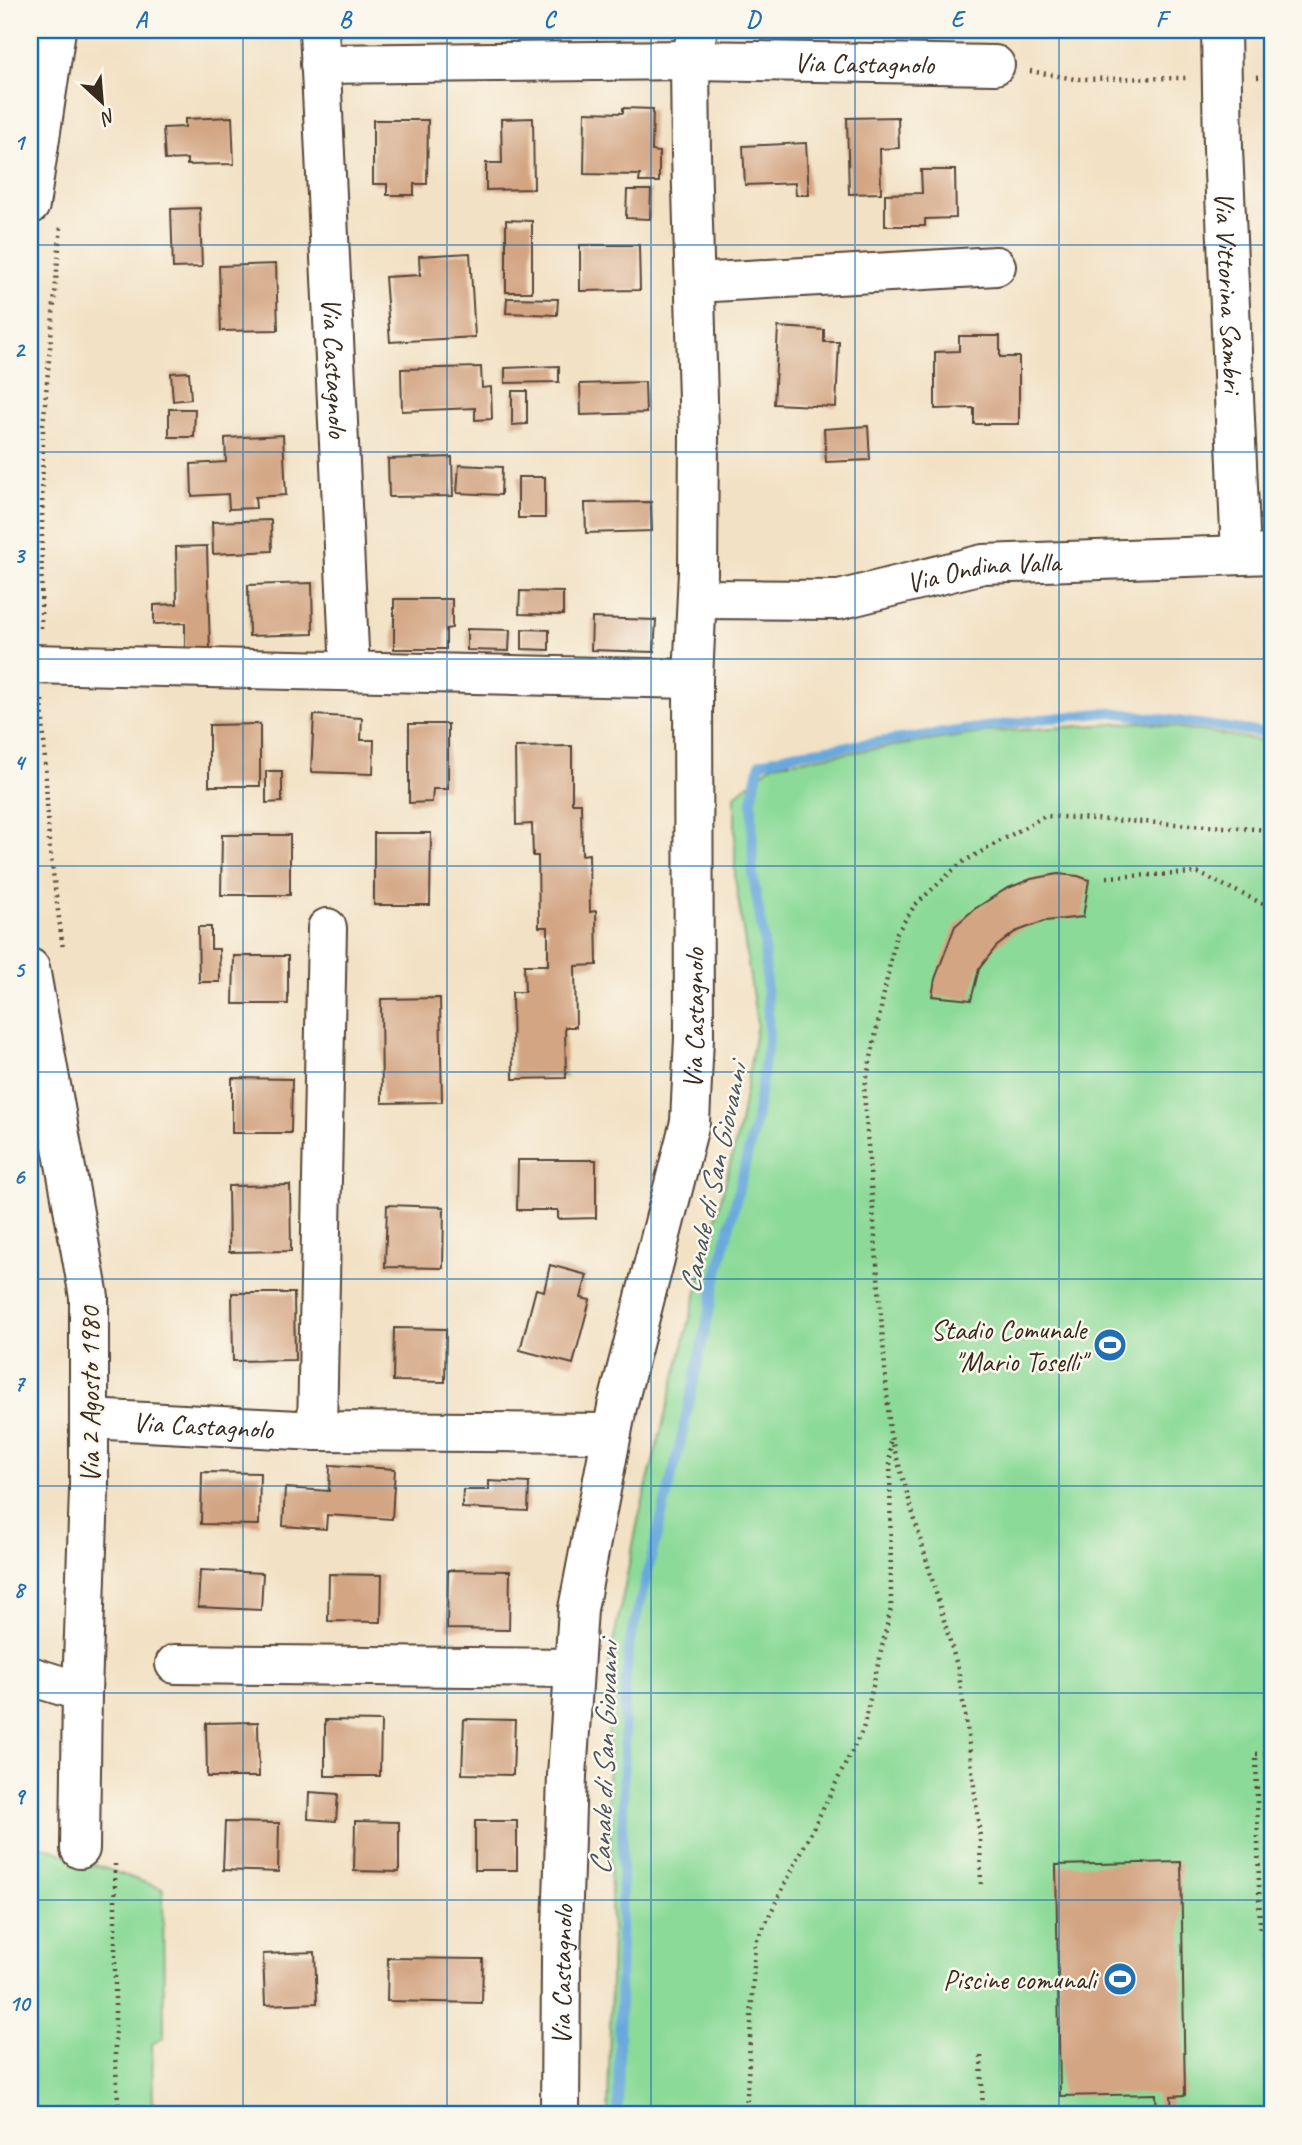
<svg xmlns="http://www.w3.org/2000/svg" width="1302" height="2145" font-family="Caveat,sans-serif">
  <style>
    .green { fill: #8cda98; stroke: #64825b; stroke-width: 2 }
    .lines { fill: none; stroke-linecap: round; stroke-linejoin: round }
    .stream { stroke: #69a8dc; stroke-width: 10 }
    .building { fill: #d3a583 }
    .minor-casing { stroke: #564537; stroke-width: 42 }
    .path { stroke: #564537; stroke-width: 4.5; stroke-dasharray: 2 5; stroke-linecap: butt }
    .minor { stroke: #fff; stroke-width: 38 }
    .grid { fill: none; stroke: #1f6fb2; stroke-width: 2; stroke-opacity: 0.55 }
    .labels { text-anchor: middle; stroke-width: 5; stroke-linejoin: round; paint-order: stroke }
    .street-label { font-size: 28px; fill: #3b2a1e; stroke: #fbf7ec }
    .poi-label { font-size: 28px; fill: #3b2a1e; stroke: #fbf7ec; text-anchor: end }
    .water-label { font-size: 30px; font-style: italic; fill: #4b5660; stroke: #fbf7ec }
    .neatline { fill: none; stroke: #1f6fb2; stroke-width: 2.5 }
    .grid-label { font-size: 23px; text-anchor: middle; font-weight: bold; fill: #1f6fb2 }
  </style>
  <rect width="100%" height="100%" fill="#fbf7ec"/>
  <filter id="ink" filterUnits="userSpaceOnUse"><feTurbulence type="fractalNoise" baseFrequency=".0143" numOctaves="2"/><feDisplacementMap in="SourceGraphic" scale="14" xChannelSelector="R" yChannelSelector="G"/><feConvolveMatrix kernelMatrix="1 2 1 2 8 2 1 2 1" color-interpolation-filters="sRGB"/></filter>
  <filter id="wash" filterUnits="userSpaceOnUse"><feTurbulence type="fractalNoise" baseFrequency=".00686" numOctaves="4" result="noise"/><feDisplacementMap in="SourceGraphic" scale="28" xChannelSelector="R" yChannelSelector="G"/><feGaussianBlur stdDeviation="1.57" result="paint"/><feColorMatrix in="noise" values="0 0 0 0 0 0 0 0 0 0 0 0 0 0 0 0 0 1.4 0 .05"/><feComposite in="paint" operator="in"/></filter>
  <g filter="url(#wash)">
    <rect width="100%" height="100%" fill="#f2e1c4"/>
    <path class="green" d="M1142,722L1272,742V2115H608L612,1931L608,1791L609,1664L639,1516L739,1129L757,1024L735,878V795L773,764L989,732Z
      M30,1842L163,1889L164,2037L152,2044L153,2115H30Z"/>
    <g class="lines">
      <path class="stream" d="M618,2115L625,1690L629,1646L680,1444L716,1280L755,1125L769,1035L764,942L753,875L752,800L760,763L792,754L1043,719L1111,712L1272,734"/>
    </g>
    <g id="blocks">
      <path class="building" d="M181,30H239V35L181,36Z
        M623,108L653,109L652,151L659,152V182H639L640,175L584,174L585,112L623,113Z
        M232,117L234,164L187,165V159L165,160L163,128L185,127V119Z
        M898,117L899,148L880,149L881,193L849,194L847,118Z
        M533,118L534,189L486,190V163H502L501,119Z
        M373,120H428L427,184H414V195H387V184H373Z
        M806,143L809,195H796L795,183L745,185L743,146Z
        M921,170H955L956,218L925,219V226H885V194L922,193Z
        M627,190H651L650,219L626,218Z
        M200,208L202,267L173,268L171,209Z
        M506,220L532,221V292H506Z
        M580,245H639L640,290L580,291Z
        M470,253L475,337L390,342L385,277L420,275L419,256Z
        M276,264L278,330L221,331L219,266Z
        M507,298L558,299L557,315L506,313Z
        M778,327L824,330V342H839L836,407L774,404Z
        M959,336H1000V357H1019V424H974V408L935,409V352L959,351Z
        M559,366V382L505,383V368Z
        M481,367L482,388L491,387L492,419L475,420V408L402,411L401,369Z
        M189,372L191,399L173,401L171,373Z
        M645,382L646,413L581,415L580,384Z
        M512,391H527V424L512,425Z
        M169,409H195L194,437H169Z
        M868,426L870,460L826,462L824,429Z
        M283,435L286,495L255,497L256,508L229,509L228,494L192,496L191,464L226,462L225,438Z
        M452,457L453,496L389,497L388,459Z
        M459,465L502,467L501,495L457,493Z
        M518,477H545V518H518Z
        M651,502L652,531L586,533L585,503Z
        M271,520L272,551L213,554L212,522Z
        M207,546L210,651H185V623L154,624V605L177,604L176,547Z
        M312,583L313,634L249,636L248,585Z
        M520,591L563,592V615L519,614Z
        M394,599H452V628L446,629V649H394Z
        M592,618L656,620L654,652L591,650Z
        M467,629L510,630L509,651L467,650Z
        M522,629L549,630V650L522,649Z
        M314,715L362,718L361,740H374L373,774L311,772Z
        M260,724V786H209V725Z
        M409,724H448V789H433L432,802L409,803Z
        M572,746V803H581L582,855L589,854L590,912L596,911L597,965L575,966L576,1027H565L566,1078L513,1079L512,992H525L524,965H548V927H539L538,856H533L532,824L516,825L515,747Z
        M266,771H282V802L266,803Z
        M374,833H431L430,905H374Z
        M222,835H290V895H221Z
        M1058,874L1078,876L1089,880L1083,917L1045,921L1015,932L996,947L979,969L971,1000L932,996L935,979L955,926L973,910L1006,889L1031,879Z
        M198,927H211V949H219L220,982H199Z
        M234,956H288V1004H233Z
        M440,998L442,1102L382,1103L381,999Z
        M232,1078L292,1079L291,1133H232Z
        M518,1160H596V1218L558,1219V1210H517Z
        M290,1185L291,1251L229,1252L228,1186Z
        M387,1205L444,1207L443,1268L385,1267Z
        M550,1265L587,1275L581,1298L590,1300L573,1364L520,1350L536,1289L544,1291Z
        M232,1293H294L295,1360L233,1361Z
        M394,1328L446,1329L445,1382L393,1381Z
        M330,1465L395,1469L392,1519L327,1515L326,1529L283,1526L285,1488L329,1491Z
        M202,1472L260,1473L259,1525L201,1524Z
        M489,1481L529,1483L528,1511L462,1508L463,1490H489Z
        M200,1570L263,1573L261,1610L198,1607Z
        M448,1570L510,1571L509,1630L447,1629Z
        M329,1574L382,1575L381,1622L328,1621Z
        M464,1719L515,1720L513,1775L462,1774Z
        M325,1720L381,1721L380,1776H325Z
        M258,1722L259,1777H207L206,1723Z
        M309,1792L338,1794L336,1821L308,1819Z
        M355,1821L399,1822V1872L354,1871Z
        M475,1821H517V1870H475Z
        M225,1822L279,1823L278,1872L223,1870Z
        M1181,1862L1185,2095L1171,2096L1172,2115H1157L1156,2094L1060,2096L1056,1865Z
        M315,1952L317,2003L265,2005L263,1954Z
        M388,1958L483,1959L482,2003L387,2001Z"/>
    </g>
  </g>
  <g filter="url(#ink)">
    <use href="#blocks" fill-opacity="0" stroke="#564537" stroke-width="2"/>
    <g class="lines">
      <defs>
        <g id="minor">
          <path id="s1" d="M319,30L350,670"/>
          <path id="s2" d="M1221,30L1223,149L1241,554"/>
          <path id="s3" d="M320,64L690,60L995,65"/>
          <path d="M30,205L56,30"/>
          <path d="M695,283L996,266"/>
          <path id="s4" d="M697,599L839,600L983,564L1272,554"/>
          <path d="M30,664L693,679"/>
          <path d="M30,968L89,1297V1491L82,1692L80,1849"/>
          <path id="s5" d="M89,1419L317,1431L612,1433"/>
          <path d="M317,1431L327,928"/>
          <path d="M175,1664L574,1668"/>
          <path d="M30,1676L82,1692"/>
          <path id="s6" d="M560,2115L561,1960L567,1776L578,1609L617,1407L690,1122L694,1038L693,679L698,572L699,435L691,153L690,60L698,30"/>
        </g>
      </defs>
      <use href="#minor" class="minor-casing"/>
      <path class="path" d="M1030,71L1075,79L1186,78
        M1257,77L1272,76
        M41,628L43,427L61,225
        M42,700L49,842L63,949
        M1107,877L1198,873L1272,908
        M1272,1754H1256L1260,1930H1272
        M115,1864V2055L119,2115
        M981,1884L980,1837L968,1735L958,1669L890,1434L864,1092L896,934L915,905L961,863L1045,816L1272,830
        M981,2056L983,2115
        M746,2115L755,1944L863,1729L891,1608L890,1441"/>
      <use href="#minor" class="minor"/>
    </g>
  </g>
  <path class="grid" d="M243,30V2115M447,30V2115M651,30V2115M855,30V2115M1059,30V2115M30,245H1272M30,452H1272M30,659H1272M30,866H1272M30,1072H1272M30,1279H1272M30,1486H1272M30,1693H1272M30,1900H1272"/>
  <defs>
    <symbol id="stadium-disc" viewBox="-11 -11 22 22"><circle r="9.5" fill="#1f6fb2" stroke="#fbf7ec"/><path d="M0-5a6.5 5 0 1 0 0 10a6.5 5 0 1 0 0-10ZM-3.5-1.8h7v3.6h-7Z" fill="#fff"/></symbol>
  </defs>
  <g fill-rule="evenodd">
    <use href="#stadium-disc" x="1091" y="1326" width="38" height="38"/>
    <use href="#stadium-disc" x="1101" y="1960" width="38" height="38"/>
  </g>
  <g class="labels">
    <g class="street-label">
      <text dy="10" stroke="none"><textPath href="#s3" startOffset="544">Via Castagnolo</textPath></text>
      <text dy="10" stroke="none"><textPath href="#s2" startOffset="262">Via Vittorina Sambri</textPath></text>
      <text dy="10" stroke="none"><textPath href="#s1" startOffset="338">Via Castagnolo</textPath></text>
      <text dy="10" stroke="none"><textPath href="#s4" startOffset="290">Via Ondina Valla</textPath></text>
      <text dy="10" stroke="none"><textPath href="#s6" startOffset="1110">Via Castagnolo</textPath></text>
      <text transform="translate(89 1395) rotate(-90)" y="10">Via 2 Agosto 1980</text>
      <text dy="10" stroke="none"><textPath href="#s5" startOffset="114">Via Castagnolo</textPath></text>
      <text dy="10" stroke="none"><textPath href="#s6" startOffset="140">Via Castagnolo</textPath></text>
    </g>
    <g class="poi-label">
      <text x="1086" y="1339">Stadio Comunale<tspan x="1086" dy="32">"Mario Toselli"</tspan></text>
      <text x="1096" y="1989">Piscine comunali</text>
    </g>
    <g class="water-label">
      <text transform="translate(713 1179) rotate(-78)" y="10">Canale di San Giovanni</text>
      <text transform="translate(604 1759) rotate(-88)" y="10">Canale di San Giovanni</text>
    </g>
  </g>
  <rect width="1302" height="2145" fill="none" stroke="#fbf7ec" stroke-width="77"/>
  <g transform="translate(102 102) rotate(154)" stroke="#fbf7ec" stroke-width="5" paint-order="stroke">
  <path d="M0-5L12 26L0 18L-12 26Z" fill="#3b2a1e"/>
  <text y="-10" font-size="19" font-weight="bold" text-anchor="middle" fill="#3b2a1e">N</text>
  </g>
  <rect x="38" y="38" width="1226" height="2068" class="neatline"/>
  <g class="grid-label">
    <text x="141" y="27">A</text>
    <text x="345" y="27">B</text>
    <text x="549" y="27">C</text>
    <text x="753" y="27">D</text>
    <text x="957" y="27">E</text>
    <text x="1161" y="27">F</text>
    <text x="19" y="150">1</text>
    <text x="19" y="357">2</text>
    <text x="19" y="563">3</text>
    <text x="19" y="770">4</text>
    <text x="19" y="977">5</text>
    <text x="19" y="1184">6</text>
    <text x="19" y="1391">7</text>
    <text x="19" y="1597">8</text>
    <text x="19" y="1804">9</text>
    <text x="19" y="2011">10</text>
  </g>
</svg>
